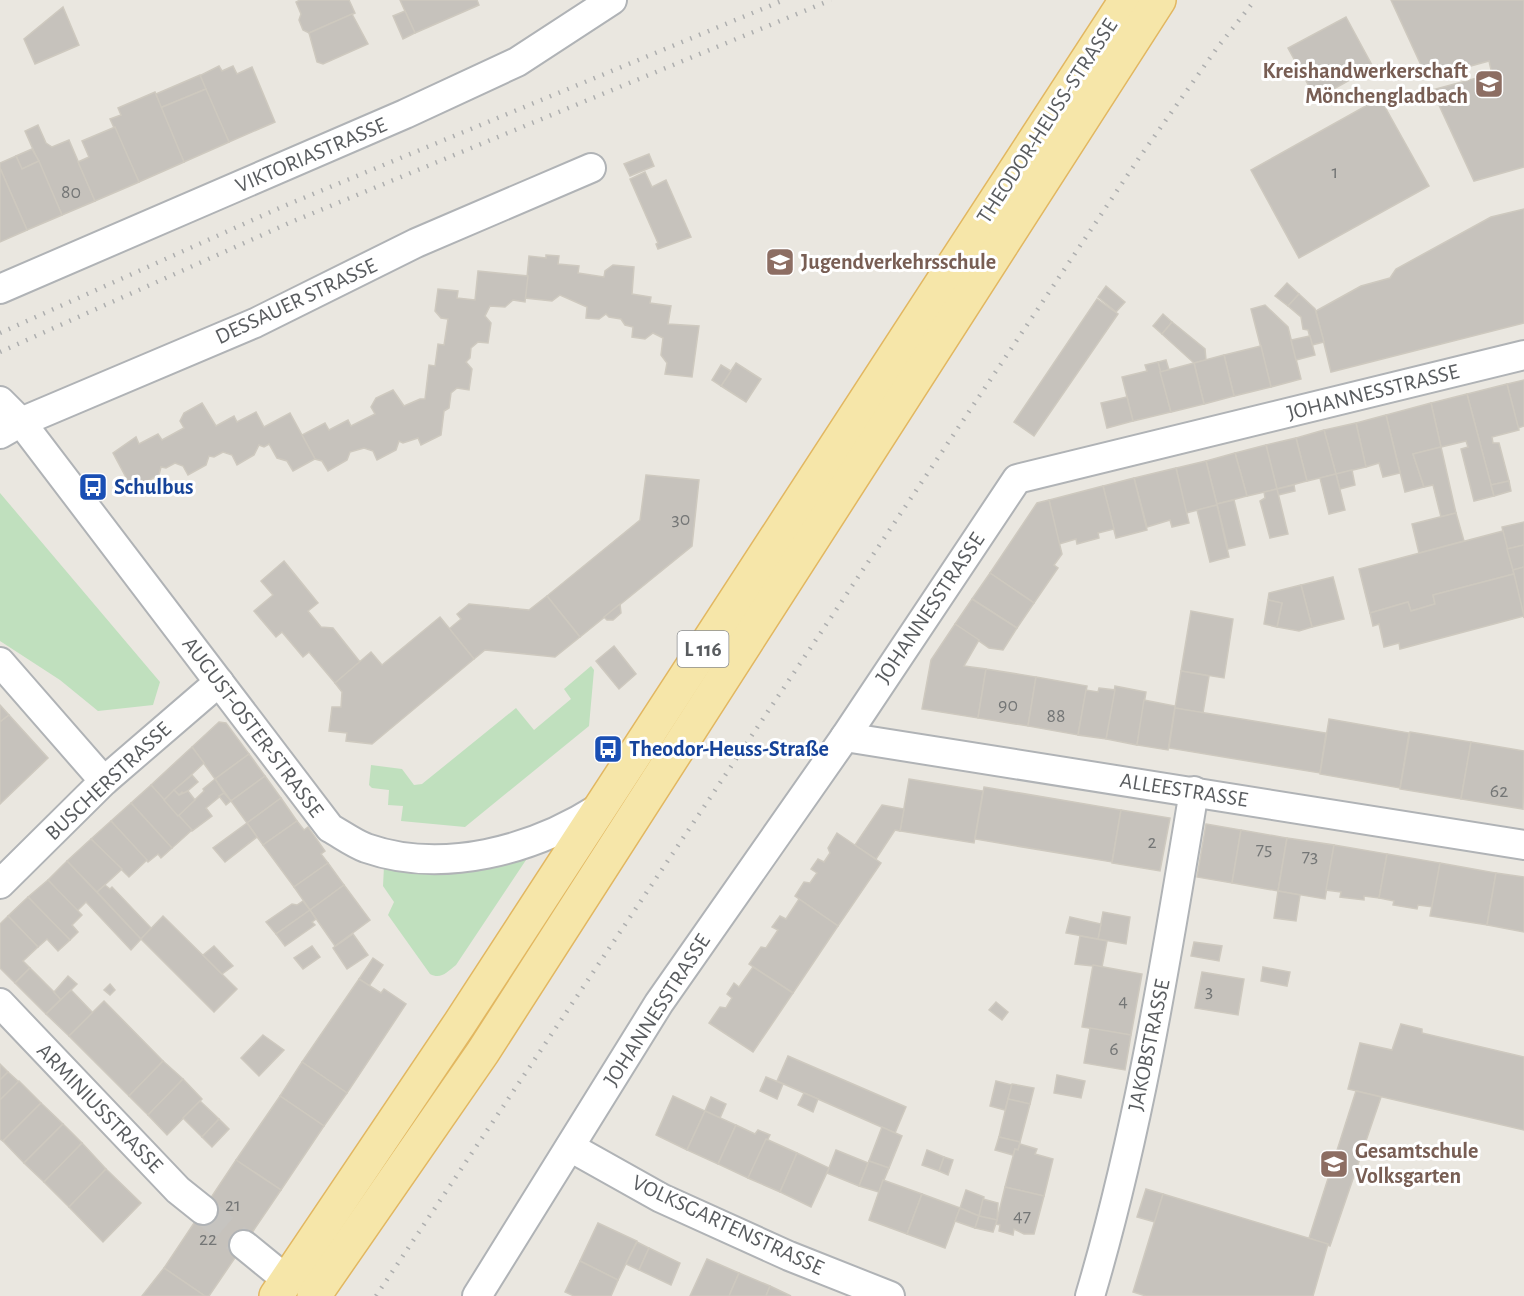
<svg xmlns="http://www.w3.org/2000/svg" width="1524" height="1296" font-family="'Alegreya Sans',sans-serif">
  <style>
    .green { fill: #c0e0be }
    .building { fill: #c6c2bc; stroke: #cec9bf; stroke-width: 1.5 }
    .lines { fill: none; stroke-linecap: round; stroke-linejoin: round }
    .minor-tunnel { stroke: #c6c4c0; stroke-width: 28; stroke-dasharray: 28 14; stroke-linecap: butt }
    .minor-casing { stroke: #b0b3b6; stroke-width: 32 }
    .major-casing { stroke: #e2b761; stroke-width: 36 }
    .minor { stroke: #fff; stroke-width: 28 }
    .major { stroke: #f6e6a9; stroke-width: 33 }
    .rail { stroke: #aeafaf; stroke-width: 4.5; stroke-dasharray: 1.5 8; stroke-linecap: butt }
    .labels { text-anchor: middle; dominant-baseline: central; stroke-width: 6; stroke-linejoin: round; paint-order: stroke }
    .number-label { font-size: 20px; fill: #747676 }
    .shield { fill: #fff; stroke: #8b8d8f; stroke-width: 1.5 }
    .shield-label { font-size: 21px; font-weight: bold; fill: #595c5f }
    .education-label { font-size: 22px; font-weight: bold; fill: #785e54; stroke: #fff; text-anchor: start }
    .street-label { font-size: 22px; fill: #595c5f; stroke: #fff }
    .transit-label { font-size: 22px; font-weight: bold; fill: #164399; stroke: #fff; text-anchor: start }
  </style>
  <rect width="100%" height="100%" fill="#eae7e0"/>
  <g class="green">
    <path d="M0,493L160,682L153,705L98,711L60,680L0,641Z"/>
    <path d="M591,666L594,670L589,726L465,827L401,821L403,806L388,805L389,790L372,788L369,785L371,765L402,769L414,785L422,784L516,708L534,730L571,699L564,689Z"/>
    <path d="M528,857L456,965C447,972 441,980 430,974L388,915L394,902L383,886L384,866Z"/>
  </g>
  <g class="building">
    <path d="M300,0H349L355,13L309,33L303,30L299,20L301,14L296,2Z"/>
    <path d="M400,0H477L479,5L415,33Z"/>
    <path d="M1391,0H1524V167L1474,181L1432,90L1492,74L1489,61L1427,78Z"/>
    <path d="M63,7L79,45L35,64L24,39Z"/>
    <path d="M405,11L415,33L403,39L393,16Z"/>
    <path d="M352,14L368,44L323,64L317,62L309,33Z"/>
    <path d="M1346,17L1373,67L1316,99L1288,48Z"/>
    <path d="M219,66L222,71L233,66L237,74L252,67L275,122L229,142L199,76Z"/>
    <path d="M200,75L206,89L160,108L156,94Z"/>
    <path d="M206,89L229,142L184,162L160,108Z"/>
    <path d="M155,92L184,162L139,182L110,119L121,115L118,108Z"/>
    <path d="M1380,98L1429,186L1299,258L1251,170Z"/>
    <path d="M38,125L46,143L52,147L69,140L95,201L62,215L25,131Z"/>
    <path d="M115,127L139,182L95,201L78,162L89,157L82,141Z"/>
    <path d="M32,149L39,161L22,169L16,156Z"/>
    <path d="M649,154L654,166L630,176L624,164Z"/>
    <path d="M16,156L22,169L39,161L62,215L27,230L0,168V163Z"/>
    <path d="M0,168L27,230L0,242Z"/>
    <path d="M645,172L652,187L666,180L691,237L658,249L656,244L658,243L630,179Z"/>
    <path d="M1524,209V323L1331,372L1316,311L1361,286L1390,278L1396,269L1491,217Z"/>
    <path d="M546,255L559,256L558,264L579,266L578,273L604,277L605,271L613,265L634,267L632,294L651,297L650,303L671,306L668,324L699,326L692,377L665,374L667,363L661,355L663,338L653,333L645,339L632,337L633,327L625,325L621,319L609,317L606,314L599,319L586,318L587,307L560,295L552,301L525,298L529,256L546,258Z"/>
    <path d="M478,271L528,276L525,302L513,300L505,307L490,306L485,316L491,323L488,343L478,342L471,348L470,358L466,362L472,369L469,390L457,388L451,393L449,408L444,411L441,435L421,445L418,438L403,443L399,441L396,450L377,460L373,451L364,448L350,452L347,460L328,471L322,461L315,459L302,435L325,423L329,430L348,420L351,426L375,414L371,407L376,398L393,390L404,406L420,399H425L429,365L435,366L438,344L444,345L448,319L441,318L435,311L438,289L458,291L457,298L475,300Z"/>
    <path d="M1287,283L1299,294L1288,306L1275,296Z"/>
    <path d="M1106,286L1125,302L1116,312L1098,297Z"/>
    <path d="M1299,294L1315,309L1324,342L1312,345L1308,330L1303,329L1301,317L1288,306Z"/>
    <path d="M1097,299L1118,314L1034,436L1014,422Z"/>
    <path d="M1265,305L1288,327L1301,379L1271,387L1251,309Z"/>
    <path d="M1163,314L1172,322L1162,334L1153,326Z"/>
    <path d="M1172,322L1205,349L1206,360L1194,363L1162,334Z"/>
    <path d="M1310,336L1315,355L1296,360L1291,340Z"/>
    <path d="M1261,346L1271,387L1234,396L1224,355Z"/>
    <path d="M1224,355L1234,396L1204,404L1194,363Z"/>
    <path d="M1166,360L1169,370L1160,372L1158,362Z"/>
    <path d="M1158,362L1171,412L1133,421L1122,377L1147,371L1145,365Z"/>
    <path d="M736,363L761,379L746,402L721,386Z"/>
    <path d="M1194,363L1204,404L1171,412L1160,372Z"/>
    <path d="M721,365L731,371L721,386L712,380Z"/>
    <path d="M1524,380V426L1518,428L1507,384Z"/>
    <path d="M1507,384L1519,430L1492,437L1493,443H1499L1509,481L1491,485L1467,394Z"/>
    <path d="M1467,394L1494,496L1474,501L1461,449L1468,447L1466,441L1441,447L1431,403Z"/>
    <path d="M1127,397L1133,421L1107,428L1101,403Z"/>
    <path d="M202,403L216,426L234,416L237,422L256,412L264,427L290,413L315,459L293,471L287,461L277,458L269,444L264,447L259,445L254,455L237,465L232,455L223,452L214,457L209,456L206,465L188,475L183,466L175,463L166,468L161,467L159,475L129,491V483L113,453L136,437L139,444L158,434L162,440L184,428L180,421L184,413Z"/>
    <path d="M1431,403L1441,447L1413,454L1424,487L1405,492L1386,415Z"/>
    <path d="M1386,415L1400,473L1383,477L1379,463L1366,467L1356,423Z"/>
    <path d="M1356,423L1366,467L1336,474L1324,430Z"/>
    <path d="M1324,430L1336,474L1307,481L1296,438Z"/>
    <path d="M1296,438L1307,481L1277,489L1266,445Z"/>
    <path d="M1266,445L1277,489L1247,496L1235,453Z"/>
    <path d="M1441,447L1456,513L1441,517L1433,485L1424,487L1413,454Z"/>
    <path d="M1235,453L1247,496L1217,504L1206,461Z"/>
    <path d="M1206,461L1217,505L1186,513L1176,468Z"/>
    <path d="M1176,468L1189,523L1172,527L1170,520L1147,527L1134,478Z"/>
    <path d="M1352,470L1355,485L1340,489L1336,474Z"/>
    <path d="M1336,474L1345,510L1329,514L1320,478Z"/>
    <path d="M646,475L699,480L692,546L580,637L547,596L640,520Z"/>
    <path d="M1134,478L1147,530L1116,538L1103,486Z"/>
    <path d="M1509,481L1511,491L1494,496L1491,485Z"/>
    <path d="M1294,485L1295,491L1278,495L1277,489Z"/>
    <path d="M1103,486L1114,529L1098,533L1099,538L1077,544L1076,539L1059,544L1049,500Z"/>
    <path d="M1277,489L1288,534L1270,538L1260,501L1265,498L1264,492Z"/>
    <path d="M1049,500L1062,554L1054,565L1058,568L1034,603L990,573L1037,503Z"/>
    <path d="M1234,500L1245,545L1228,549L1217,504Z"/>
    <path d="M1217,505L1229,557L1210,562L1197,510Z"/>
    <path d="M1456,513L1464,541L1419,553L1412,524Z"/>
    <path d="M1524,522V545L1507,549L1502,527Z"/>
    <path d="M1503,531L1514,574L1433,595L1435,604L1411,611L1408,602L1370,613L1359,569Z"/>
    <path d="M1524,545V567L1513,570L1507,549Z"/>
    <path d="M284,561L318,603L308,611L321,627L333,628L360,662L335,683L309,652L303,657L282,632L276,637L254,611L273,595L261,581Z"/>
    <path d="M1524,567V618L1513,570Z"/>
    <path d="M990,573L1034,603L1017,628L972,599Z"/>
    <path d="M1514,574L1524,616L1400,649L1399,643L1384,647L1379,624L1373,626L1370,613L1408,602L1411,611L1435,604L1433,595Z"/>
    <path d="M1333,577L1344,619L1312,627L1301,585Z"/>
    <path d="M1301,585L1312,627L1299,631L1277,627L1282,603L1268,600L1269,593Z"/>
    <path d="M547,596L580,637L555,657L485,650L474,659L449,629L461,619L457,614L469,604L529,610Z"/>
    <path d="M972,599L1017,628L1003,650L989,648L955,624Z"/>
    <path d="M1268,600L1282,603L1277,627L1264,624Z"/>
    <path d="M620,604L621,613L613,620H607L604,617Z"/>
    <path d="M1191,611L1233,619L1224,678L1181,671Z"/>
    <path d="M440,617L474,659L372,744L346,741L347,733L329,731L332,707H341L342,692L335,683L371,652L382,665Z"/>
    <path d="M955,624L979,640L964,666L986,669L978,718L922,709L931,660Z"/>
    <path d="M614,646L636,674L619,689L596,661Z"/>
    <path d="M986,669L1036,677L1028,726L978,718Z"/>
    <path d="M1181,671L1209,676L1203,713L1175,708Z"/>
    <path d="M1036,677L1087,686L1078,735L1028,726Z"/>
    <path d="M1115,686L1146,692L1137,745L1106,739Z"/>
    <path d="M1099,688L1115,690L1106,739L1078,735L1086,690L1098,692Z"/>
    <path d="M1144,700L1175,706L1168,750L1137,745Z"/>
    <path d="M0,705L9,715L0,722Z"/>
    <path d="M1175,708L1326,733L1320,773L1169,748Z"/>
    <path d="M9,715L48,758L0,804V722Z"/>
    <path d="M1329,719L1409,733L1400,788L1320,774Z"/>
    <path d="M219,722L226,723L249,754L215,779L192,747Z"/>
    <path d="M1410,732L1471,742L1461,799L1400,789Z"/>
    <path d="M1471,742L1524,751L1523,809L1461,799Z"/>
    <path d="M192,747L204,763L164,800L151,785Z"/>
    <path d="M249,754L265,776L231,801L215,779Z"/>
    <path d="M192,775L198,782L184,794L182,792L179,795L174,790Z"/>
    <path d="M265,776L281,798L247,823L231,801Z"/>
    <path d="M215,779L224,793L206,808L212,816L192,831L178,816L204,791L203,789Z"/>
    <path d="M909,779L983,791L974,843L900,831Z"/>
    <path d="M151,785L192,830L172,848L131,803Z"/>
    <path d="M984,787L1121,810L1112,862L975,839Z"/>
    <path d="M174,790L179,795L188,791L195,800L178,816L164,800Z"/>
    <path d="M224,793L231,801L226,805L219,796Z"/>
    <path d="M281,798L297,821L263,845L247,823Z"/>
    <path d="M131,803L172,848L161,858L158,854L148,862L111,821Z"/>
    <path d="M882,805L904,809L900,831L895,830L876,859L855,845Z"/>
    <path d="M1121,810L1170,818L1160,871L1112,863Z"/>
    <path d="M111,821L147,860L129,877L91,839Z"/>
    <path d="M297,821L304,830L308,827L325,851L321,854L328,863L294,887L263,845Z"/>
    <path d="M247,823L257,837L225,862L213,848Z"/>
    <path d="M1206,824L1241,830L1232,883L1197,877Z"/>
    <path d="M1241,830L1287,838L1278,891L1232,883Z"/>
    <path d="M837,833L881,863L838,926L795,896L804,882L810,883L817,873L811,869L818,859L824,862L830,853L828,848Z"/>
    <path d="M1287,838L1334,845L1325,899L1278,891Z"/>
    <path d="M91,839L122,869L97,892L67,861Z"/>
    <path d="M1334,845L1387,854L1379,898L1364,896V900L1340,897L1341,892L1326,890Z"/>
    <path d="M1387,854L1440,863L1433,907L1418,905L1417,909L1393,905L1394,901L1379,898Z"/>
    <path d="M67,861L141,939L131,950L86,902L77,911L48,880Z"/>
    <path d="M328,863L344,885L310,910L294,887Z"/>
    <path d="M1440,863L1496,873L1487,925L1430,916Z"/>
    <path d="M1496,873L1524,877V932L1487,925Z"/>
    <path d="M48,880L82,915L72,925L78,932L70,940L28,897Z"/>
    <path d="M105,885L110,889L112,887L151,928L141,939L97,892Z"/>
    <path d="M344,885L370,920L335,946L310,910Z"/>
    <path d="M1278,891L1300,895L1296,921L1274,918Z"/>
    <path d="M28,897L70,940L58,951L47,939L38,947L8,916Z"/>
    <path d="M799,899L838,926L793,993L749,964L761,947L766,948L778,930L772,927L780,916L786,919Z"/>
    <path d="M303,901L310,910L276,934L266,922L292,904L297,905Z"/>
    <path d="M310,910L316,919L312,922L315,925L285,946L276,934Z"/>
    <path d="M1103,912L1130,917L1126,944L1098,939Z"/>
    <path d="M8,916L38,947L23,961L30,968L15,983L0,968V924Z"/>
    <path d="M163,916L237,989L214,1012L141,939Z"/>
    <path d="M1070,917L1101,924L1098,939L1066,933Z"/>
    <path d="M353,934L368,955L347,969L333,948Z"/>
    <path d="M1080,936L1107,941L1102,967L1075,964Z"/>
    <path d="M1194,942L1222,946L1219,961L1191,956Z"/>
    <path d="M214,946L233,966L222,974L203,955Z"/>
    <path d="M312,946L320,957L303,969L294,958Z"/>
    <path d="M373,958L383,965L369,986L359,979Z"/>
    <path d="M1093,965L1142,974L1131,1035L1082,1027Z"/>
    <path d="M753,967L793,993L753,1052L709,1023L720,1007L726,1008L732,998L727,994L734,983L739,987Z"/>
    <path d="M1263,967L1290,972L1287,986L1261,981Z"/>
    <path d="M30,968L61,999L46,1014L15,983Z"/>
    <path d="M1202,972L1244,979L1238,1015L1195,1008Z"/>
    <path d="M68,976L77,984L61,1000L54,992Z"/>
    <path d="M359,979L381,993L384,989L406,1004L347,1093L302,1062Z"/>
    <path d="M110,984L115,990L110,995L104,990Z"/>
    <path d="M71,990L93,1013L69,1036L46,1014Z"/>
    <path d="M104,1001L163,1061L129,1096L69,1036Z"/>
    <path d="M996,1002L1008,1012L1002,1020L989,1010Z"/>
    <path d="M1401,1024L1422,1029V1033L1524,1057V1130L1348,1089L1360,1043L1392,1050Z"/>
    <path d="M1090,1028L1131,1035L1125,1070L1084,1063Z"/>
    <path d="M263,1035L284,1050L259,1076L241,1058Z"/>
    <path d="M788,1056L906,1107L895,1133L777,1081Z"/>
    <path d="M163,1061L183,1079L148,1115L129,1096Z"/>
    <path d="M302,1062L347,1093L324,1126L280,1096Z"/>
    <path d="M0,1064L8,1072L0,1080Z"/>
    <path d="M8,1072L19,1082L0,1100V1080Z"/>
    <path d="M1057,1075L1085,1081L1081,1098L1054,1093Z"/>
    <path d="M766,1077L783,1084L777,1099L760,1091Z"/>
    <path d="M183,1079L202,1099L167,1135L148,1115Z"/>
    <path d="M19,1081L41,1103L3,1141L0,1139V1100Z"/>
    <path d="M996,1081L1012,1085L1005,1110L990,1106Z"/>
    <path d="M1012,1084L1034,1088L1030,1104L1008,1099Z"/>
    <path d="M1356,1091L1381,1097L1330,1246L1309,1238Z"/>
    <path d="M804,1093L818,1099L813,1112L798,1105Z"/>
    <path d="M280,1096L324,1126L281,1190L236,1160Z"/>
    <path d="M673,1096L705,1111L687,1150L656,1135Z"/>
    <path d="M711,1097L726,1104L720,1118L705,1111Z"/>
    <path d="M1008,1099L1030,1104L1020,1142L999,1137Z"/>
    <path d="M200,1101L219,1119L202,1137L183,1118Z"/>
    <path d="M41,1103L63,1124L24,1163L3,1141Z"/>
    <path d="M705,1111L736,1125L718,1164L687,1150Z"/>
    <path d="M219,1119L229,1129L212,1147L202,1137Z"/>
    <path d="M63,1124L82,1143L44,1182L24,1163Z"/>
    <path d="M736,1125L755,1134L758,1130L770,1135L748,1178L718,1164Z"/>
    <path d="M882,1127L902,1136L889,1168L869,1161Z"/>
    <path d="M999,1137L1020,1142L1018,1150L1015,1149L1013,1155L995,1150Z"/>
    <path d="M766,1139L797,1153L780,1192L748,1178Z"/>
    <path d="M82,1143L106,1169L69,1207L44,1182Z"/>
    <path d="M1020,1144L1037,1149L1035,1154L1053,1159L1044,1196L1005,1187L1015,1149L1018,1150Z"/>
    <path d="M836,1150L868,1163L859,1186L827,1173Z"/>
    <path d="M927,1150L944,1157L939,1171L922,1165Z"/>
    <path d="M797,1153L829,1168L811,1207L780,1192Z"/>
    <path d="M944,1157L953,1160L948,1175L939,1171Z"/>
    <path d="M236,1160L281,1190L209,1296H205L164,1268Z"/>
    <path d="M869,1161L889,1168L879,1192L859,1186Z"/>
    <path d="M106,1169L141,1203L103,1242L69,1207Z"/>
    <path d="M883,1180L922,1194L907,1234L869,1220Z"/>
    <path d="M1005,1187L1044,1196L1034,1234H1024L1014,1229L1013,1235L999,1231L1000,1225L996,1224Z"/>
    <path d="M1146,1189L1163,1194L1155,1222L1137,1217Z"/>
    <path d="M966,1190L984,1197L979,1216L960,1208Z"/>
    <path d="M922,1194L960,1208L945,1248L907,1234Z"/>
    <path d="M1163,1194L1328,1244L1313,1296H1146L1133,1292Z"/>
    <path d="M983,1199L998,1203L997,1220L979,1216Z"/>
    <path d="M960,1208L979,1216L975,1228L955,1221Z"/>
    <path d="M979,1216L997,1220L993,1232L975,1228Z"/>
    <path d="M598,1223L637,1241L618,1280L580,1261Z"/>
    <path d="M637,1242L649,1248L639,1270L626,1264Z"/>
    <path d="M649,1248L680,1263L671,1285L639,1270Z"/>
    <path d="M707,1259L739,1273L729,1296H690Z"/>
    <path d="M580,1261L618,1280L611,1296H574L565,1292Z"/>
    <path d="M164,1268L205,1296H142Z"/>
    <path d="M739,1273L770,1286L766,1296H729Z"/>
    <path d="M770,1286L791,1296H766Z"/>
  </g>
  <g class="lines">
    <path class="minor-tunnel" d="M203,1210L244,1245"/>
    <g class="minor-casing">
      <g id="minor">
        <path d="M0,289L405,114L517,62L612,0"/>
        <path d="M0,401L21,422L330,828C341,834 353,843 366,848C443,875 533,850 599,808"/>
        <path d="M0,434L21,422L255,323L416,243L591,168"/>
        <path d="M0,662L104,781"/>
        <path d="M845,737L1524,845"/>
        <path d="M0,884L104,781L219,682"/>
        <path d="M0,1003L178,1190L203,1210"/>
        <path d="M570,1147L661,1198L789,1256L890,1296"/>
        <path d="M244,1245L287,1280"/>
        <path d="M477,1296L659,1003L845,737L1017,479L1524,355"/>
        <path d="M1090,1296C1139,1131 1166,960 1194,791"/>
      </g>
    </g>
    <g class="major-casing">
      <g id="major">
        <path d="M276,1296L460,1023L1126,0"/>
        <path d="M314,1296L483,1052L1159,0"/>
      </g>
    </g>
    <use href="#minor" class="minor"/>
    <use href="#major" class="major"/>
    <g class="rail">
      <path d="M0,333L284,206L784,0"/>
      <path d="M0,352L289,223L831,0"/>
      <path d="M376,1296L1139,158L1217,48L1255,0"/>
    </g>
  </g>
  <defs>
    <g id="school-square" transform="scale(1.5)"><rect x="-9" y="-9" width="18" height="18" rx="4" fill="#8d6e63" stroke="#fff"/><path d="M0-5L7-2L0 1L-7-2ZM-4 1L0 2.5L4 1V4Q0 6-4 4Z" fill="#fff"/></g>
    <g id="bus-square" transform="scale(1.5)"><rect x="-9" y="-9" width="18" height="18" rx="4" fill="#1a4fb4" stroke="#fff"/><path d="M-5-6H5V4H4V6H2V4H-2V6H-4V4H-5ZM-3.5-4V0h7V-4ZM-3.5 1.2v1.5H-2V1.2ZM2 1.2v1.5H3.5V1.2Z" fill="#fff"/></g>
  </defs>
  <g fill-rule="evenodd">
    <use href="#school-square" x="1489" y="84"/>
    <use href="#school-square" x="780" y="262"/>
    <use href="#bus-square" x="93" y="487"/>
    <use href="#bus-square" x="608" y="749"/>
    <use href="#school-square" x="1334" y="1164"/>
  </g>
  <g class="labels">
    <g class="number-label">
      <text x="1335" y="172">1</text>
      <text x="71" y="192">80</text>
      <text x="681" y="519">30</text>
      <text x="1008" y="705">90</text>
      <text x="1056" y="716">88</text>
      <text x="1499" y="791">62</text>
      <text x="1152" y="842">2</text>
      <text x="1264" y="849">75</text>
      <text x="1310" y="856">73</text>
      <text x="1209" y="991">3</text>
      <text x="1123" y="1001">4</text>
      <text x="1114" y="1049">6</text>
      <text x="233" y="1205">21</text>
      <text x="1022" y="1216">47</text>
      <text x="208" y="1239">22</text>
    </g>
    <rect class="shield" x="677.5" y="631" width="51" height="36" rx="4.5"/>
    <g class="shield-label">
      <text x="703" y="649">L 116</text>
    </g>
    <g class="education-label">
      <text x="1468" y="71" text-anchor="end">Kreishandwerkerschaft<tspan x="1468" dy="25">Mönchengladbach</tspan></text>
      <text x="801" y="262">Jugendverkehrsschule</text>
      <text x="1355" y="1151">Gesamtschule<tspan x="1355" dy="25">Volksgarten</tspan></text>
    </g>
    <g class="street-label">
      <text transform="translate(1047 121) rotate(-57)">THEODOR-HEUSS-STRASSE</text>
      <text transform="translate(311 155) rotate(-23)">VIKTORIASTRASSE</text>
      <text transform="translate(296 301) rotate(-25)">DESSAUER STRASSE</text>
      <text transform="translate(1373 392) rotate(-14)">JOHANNESSTRASSE</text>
      <text transform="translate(930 608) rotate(-56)">JOHANNESSTRASSE</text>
      <text transform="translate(253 727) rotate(53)">AUGUST-OSTER-STRASSE</text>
      <text transform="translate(108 781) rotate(-43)">BUSCHERSTRASSE</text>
      <text transform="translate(1184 790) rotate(9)">ALLEESTRASSE</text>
      <text transform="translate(657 1010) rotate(-57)">JOHANNESSTRASSE</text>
      <text transform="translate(1149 1045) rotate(-78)">JAKOBSTRASSE</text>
      <text transform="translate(100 1108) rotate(46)">ARMINIUSSTRASSE</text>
      <text transform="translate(728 1225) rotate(25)">VOLKSGARTENSTRASSE</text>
    </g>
    <g class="transit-label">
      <text x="114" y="487">Schulbus</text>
      <text x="629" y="749">Theodor-Heuss-Straße</text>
    </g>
  </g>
</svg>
